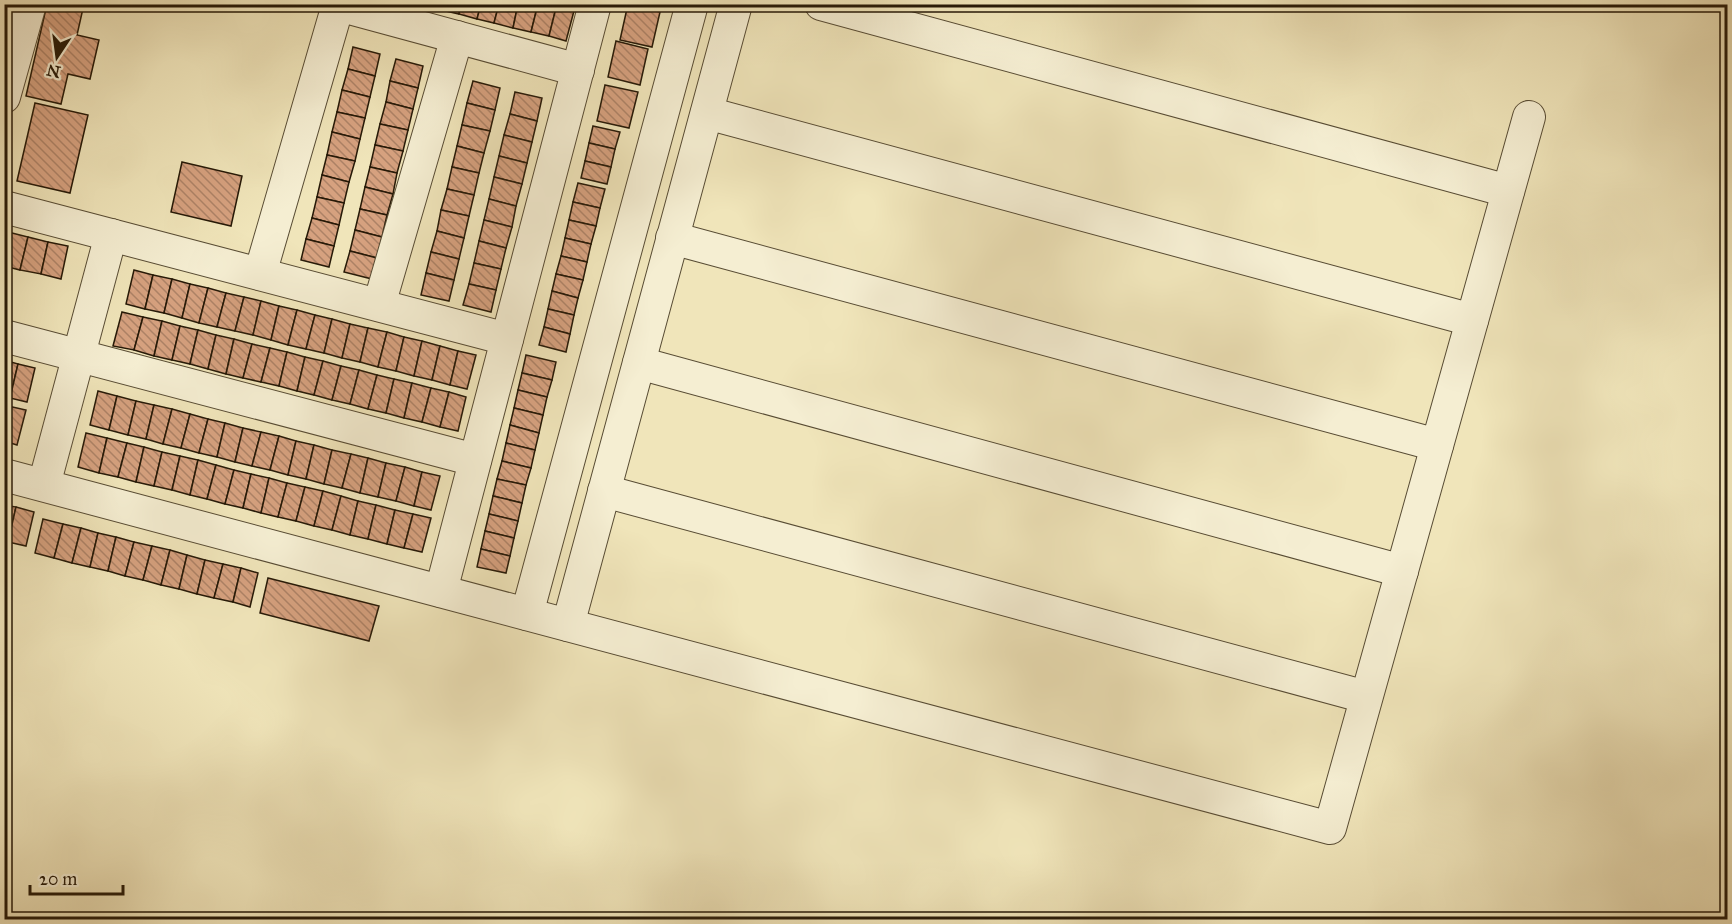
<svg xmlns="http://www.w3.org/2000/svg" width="1732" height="924" font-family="'IM FELL Great Primer',serif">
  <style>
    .building { fill: url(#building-back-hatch); stroke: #261907; stroke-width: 1.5 }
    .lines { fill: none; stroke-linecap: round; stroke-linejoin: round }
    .street-casing { stroke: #584c34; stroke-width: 34 }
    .street { stroke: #f5eed2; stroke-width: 32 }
  </style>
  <defs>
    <pattern id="building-back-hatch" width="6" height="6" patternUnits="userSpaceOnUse" patternTransform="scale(1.5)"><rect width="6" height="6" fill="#d6a17f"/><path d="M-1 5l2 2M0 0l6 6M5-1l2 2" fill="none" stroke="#ad8266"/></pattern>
  </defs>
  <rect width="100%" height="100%" fill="#f0e5ba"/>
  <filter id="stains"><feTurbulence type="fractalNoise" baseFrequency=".00333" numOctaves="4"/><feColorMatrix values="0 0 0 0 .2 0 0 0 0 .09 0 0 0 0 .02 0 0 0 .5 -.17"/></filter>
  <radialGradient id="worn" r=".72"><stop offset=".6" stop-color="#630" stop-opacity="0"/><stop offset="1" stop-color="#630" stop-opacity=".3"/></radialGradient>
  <g class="building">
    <path d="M47,4H84L77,35L99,40L90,79L68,74L61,104L26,96Z"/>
    <path d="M442,4H461L459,14L441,10Z"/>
    <path d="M461,4H481L477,19L459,14Z"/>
    <path d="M481,4H499L494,23L477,19Z"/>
    <path d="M499,4H518L513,28L494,23Z"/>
    <path d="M518,4H538L531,32L513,28Z"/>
    <path d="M538,4H557L549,36L531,32Z"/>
    <path d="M557,4L575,7L566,41L549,36Z"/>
    <path d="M628,4L660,12L652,47L620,40Z"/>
    <path d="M616,41L648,49L640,85L608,77Z"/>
    <path d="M353,47L380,54L375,76L348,69Z"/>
    <path d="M396,59L423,66L418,88L390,81Z"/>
    <path d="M348,69L375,76L370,97L342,90Z"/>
    <path d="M390,81L418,88L413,109L386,102Z"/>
    <path d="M473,81L500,88L495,110L467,103Z"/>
    <path d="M605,85L638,92L629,128L597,121Z"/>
    <path d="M342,90L370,97L365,118L337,112Z"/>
    <path d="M515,92L542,98L537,121L510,114Z"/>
    <path d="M386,102L413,109L408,130L380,124Z"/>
    <path d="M35,103L88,115L70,193L17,181Z"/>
    <path d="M467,103L495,110L490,131L462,125Z"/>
    <path d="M337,112L365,118L360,139L332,132Z"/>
    <path d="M510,114L537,121L532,142L504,135Z"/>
    <path d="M380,124L408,130L403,151L375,145Z"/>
    <path d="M462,125L490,131L484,153L457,146Z"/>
    <path d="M593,126L620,132L615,149L589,143Z"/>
    <path d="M332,132L360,139L355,161L327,155Z"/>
    <path d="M504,135L532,142L527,163L499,156Z"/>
    <path d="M589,143L615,149L611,167L585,161Z"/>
    <path d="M375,145L403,151L397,173L370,167Z"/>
    <path d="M457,146L484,153L479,173L452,167Z"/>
    <path d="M327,155L355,161L349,182L322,175Z"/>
    <path d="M499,156L527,163L522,184L494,177Z"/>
    <path d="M585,161L611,167L607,184L581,178Z"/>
    <path d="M182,162L242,176L231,226L171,212Z"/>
    <path d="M370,167L397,173L393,194L365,187Z"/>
    <path d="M452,167L479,173L474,195L447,189Z"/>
    <path d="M322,175L349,182L344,203L317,197Z"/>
    <path d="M494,177L522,184L516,206L489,199Z"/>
    <path d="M578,183L605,189L600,208L573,202Z"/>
    <path d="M365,187L393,194L387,215L360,209Z"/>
    <path d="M447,189L474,195L469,216L441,210Z"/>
    <path d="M317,197L344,203L339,225L312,218Z"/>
    <path d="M489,199L516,206L512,227L484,220Z"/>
    <path d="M573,202L600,208L596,226L569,220Z"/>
    <path d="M360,209L387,215L382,237L355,230Z"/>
    <path d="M441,210L469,216L464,238L437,231Z"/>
    <path d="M312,218L339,225L334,246L306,239Z"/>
    <path d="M484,220L512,227L506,248L479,241Z"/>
    <path d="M569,220L596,226L591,244L565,238Z"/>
    <path d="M355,230L382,237L377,258L350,251Z"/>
    <path d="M437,231L464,238L459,259L431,252Z"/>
    <path d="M8,232L28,237L20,270L4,266V245Z"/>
    <path d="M28,237L48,242L41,274L20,270Z"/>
    <path d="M565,238L591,244L587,262L561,256Z"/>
    <path d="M306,239L334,246L329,267L301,260Z"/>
    <path d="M479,241L506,248L501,269L474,263Z"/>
    <path d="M48,242L68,246L61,279L41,274Z"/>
    <path d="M350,251L377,258L372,279L344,272Z"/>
    <path d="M431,252L459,259L454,280L426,273Z"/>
    <path d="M561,256L587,262L583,280L556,274Z"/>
    <path d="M474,263L501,269L496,290L469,284Z"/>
    <path d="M134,270L153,275L145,309L126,304Z"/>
    <path d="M426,273L454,280L449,301L421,295Z"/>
    <path d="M556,274L583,280L578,298L552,291Z"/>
    <path d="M153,275L172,279L164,313L145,309Z"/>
    <path d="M172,279L190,284L182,318L164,313Z"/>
    <path d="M190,284L208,288L199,323L182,318Z"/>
    <path d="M469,284L496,290L491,312L463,305Z"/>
    <path d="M208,288L226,293L217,327L199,323Z"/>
    <path d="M552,291L578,298L574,315L548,309Z"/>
    <path d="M226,293L244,297L235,331L217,327Z"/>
    <path d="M244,297L261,301L253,335L235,331Z"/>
    <path d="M261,301L279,306L271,340L253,335Z"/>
    <path d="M279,306L297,310L288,345L271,340Z"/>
    <path d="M548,309L574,315L570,334L544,327Z"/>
    <path d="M297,310L315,315L306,349L288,345Z"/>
    <path d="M122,312L143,317L134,350L113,346Z"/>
    <path d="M315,315L332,319L324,353L306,349Z"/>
    <path d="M143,317L162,321L154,356L134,350Z"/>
    <path d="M332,319L350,324L342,358L324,353Z"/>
    <path d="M162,321L180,326L172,360L154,356Z"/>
    <path d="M350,324L368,328L360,362L342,358Z"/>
    <path d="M180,326L198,330L190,364L172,360Z"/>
    <path d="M544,327L570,334L566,352L539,345Z"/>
    <path d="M368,328L387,332L378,367L360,362Z"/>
    <path d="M198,330L216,335L208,369L190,364Z"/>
    <path d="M387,332L404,337L396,371L378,367Z"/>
    <path d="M216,335L234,339L226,374L208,369Z"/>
    <path d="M404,337L422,341L414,376L396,371Z"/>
    <path d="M234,339L252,344L243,378L226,374Z"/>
    <path d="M422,341L440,346L432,380L414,376Z"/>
    <path d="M252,344L270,348L261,382L243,378Z"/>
    <path d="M440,346L458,351L450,385L432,380Z"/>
    <path d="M270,348L287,352L279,386L261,382Z"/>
    <path d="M458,351L476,355L467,389L450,385Z"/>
    <path d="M287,352L305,357L297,391L279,386Z"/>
    <path d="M526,355L556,362L552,380L522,373Z"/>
    <path d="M305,357L323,361L314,395L297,391Z"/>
    <path d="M4,360L18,364L10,398L4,397Z"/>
    <path d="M323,361L341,366L332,400L314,395Z"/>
    <path d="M18,364L35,368L27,402L10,398Z"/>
    <path d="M341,366L359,370L350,404L332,400Z"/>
    <path d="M359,370L377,375L368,409L350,404Z"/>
    <path d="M522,373L552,380L547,397L518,390Z"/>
    <path d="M377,375L394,379L386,413L368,409Z"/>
    <path d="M394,379L412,383L404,418L386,413Z"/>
    <path d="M412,383L431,388L422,422L404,418Z"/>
    <path d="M431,388L449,392L440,427L422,422Z"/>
    <path d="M518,390L547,397L543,415L514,408Z"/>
    <path d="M98,391L117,396L109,430L90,425Z"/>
    <path d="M449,392L466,397L458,431L440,427Z"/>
    <path d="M117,396L136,401L128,435L109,430Z"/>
    <path d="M136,401L154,405L146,439L128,435Z"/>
    <path d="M154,405L172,409L163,444L146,439Z"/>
    <path d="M8,406L26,410L17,445L4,441V421Z"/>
    <path d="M514,408L543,415L539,433L510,425Z"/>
    <path d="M172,409L190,414L181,448L163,444Z"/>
    <path d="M190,414L208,419L199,453L181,448Z"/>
    <path d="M208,419L225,423L217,457L199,453Z"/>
    <path d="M225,423L243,428L235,462L217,457Z"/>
    <path d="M510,425L539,433L535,450L506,443Z"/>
    <path d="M243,428L261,432L252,466L235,462Z"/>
    <path d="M261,432L279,436L270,470L252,466Z"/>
    <path d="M86,433L107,438L99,473L78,467Z"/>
    <path d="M279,436L296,441L288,475L270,470Z"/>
    <path d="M107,438L127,443L118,477L99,473Z"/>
    <path d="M296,441L314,445L306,479L288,475Z"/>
    <path d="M127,443L144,447L136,482L118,477Z"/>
    <path d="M506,443L535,450L531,468L502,461Z"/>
    <path d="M314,445L332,450L324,484L306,479Z"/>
    <path d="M144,447L162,452L154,486L136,482Z"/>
    <path d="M332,450L351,454L342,488L324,484Z"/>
    <path d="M162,452L180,456L172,490L154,486Z"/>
    <path d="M351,454L368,458L360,493L342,488Z"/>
    <path d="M180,456L198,460L190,495L172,490Z"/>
    <path d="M368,458L386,463L378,497L360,493Z"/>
    <path d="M198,460L216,465L207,499L190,495Z"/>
    <path d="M502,461L531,468L526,485L497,479Z"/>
    <path d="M386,463L405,467L396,501L378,497Z"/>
    <path d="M216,465L234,470L225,504L207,499Z"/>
    <path d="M405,467L422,472L414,506L396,501Z"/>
    <path d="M234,470L251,474L243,508L225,504Z"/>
    <path d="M422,472L440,476L431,510L414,506Z"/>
    <path d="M251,474L269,478L261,513L243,508Z"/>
    <path d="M269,478L287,483L278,517L261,513Z"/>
    <path d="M497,479L526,485L522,503L493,496Z"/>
    <path d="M287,483L305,487L296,521L278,517Z"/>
    <path d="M305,487L323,491L314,526L296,521Z"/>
    <path d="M323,491L341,496L332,530L314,526Z"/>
    <path d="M341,496L358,501L350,535L332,530Z"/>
    <path d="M493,496L522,503L518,521L489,514Z"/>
    <path d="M358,501L376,505L368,539L350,535Z"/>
    <path d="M4,505L16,507L8,542L4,541Z"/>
    <path d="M376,505L395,510L387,544L368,539Z"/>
    <path d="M16,507L34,512L26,546L8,542Z"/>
    <path d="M395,510L413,514L404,548L387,544Z"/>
    <path d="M413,514L431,518L422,552L404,548Z"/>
    <path d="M489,514L518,521L514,538L485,531Z"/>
    <path d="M43,519L63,524L54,558L35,553Z"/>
    <path d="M63,524L81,528L72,563L54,558Z"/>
    <path d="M81,528L98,533L90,567L72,563Z"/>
    <path d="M485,531L514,538L510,556L481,549Z"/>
    <path d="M98,533L116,537L108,571L90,567Z"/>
    <path d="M116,537L134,542L125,576L108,571Z"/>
    <path d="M134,542L152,546L143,580L125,576Z"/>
    <path d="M152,546L170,550L161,585L143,580Z"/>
    <path d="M481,549L510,556L506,573L477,567Z"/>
    <path d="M170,550L187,555L179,589L161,585Z"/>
    <path d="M187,555L205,560L197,594L179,589Z"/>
    <path d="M205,560L223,564L214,598L197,594Z"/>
    <path d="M223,564L241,568L233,602L214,598Z"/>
    <path d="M241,568L258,573L250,607L233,602Z"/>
    <path d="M268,578L379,606L369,641L260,613Z"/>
  </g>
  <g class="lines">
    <g class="street-casing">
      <g id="street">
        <path d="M335,4L578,70"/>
        <path d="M821,4L1508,191"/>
        <path d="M4,97L30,4"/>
        <path d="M707,113L1472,320"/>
        <path d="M4,207L507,339"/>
        <path d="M672,238L1437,445"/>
        <path d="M260,274L338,5"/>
        <path d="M379,305L457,37"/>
        <path d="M4,336L475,460"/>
        <path d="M639,363L1402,571"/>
        <path d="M4,475L1330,828L1529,117"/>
        <path d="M44,485L111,235"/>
        <path d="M604,491L1366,697"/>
        <path d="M441,591L595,4"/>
        <path d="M527,614L692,4"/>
        <path d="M568,625L736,4"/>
      </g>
    </g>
    <use href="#street" class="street"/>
  </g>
  <rect width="1732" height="924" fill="none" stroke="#f0e5ba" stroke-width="24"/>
  <rect x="6" y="6" width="1720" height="912" fill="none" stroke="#261907" stroke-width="3"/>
  <rect x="12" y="12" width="1708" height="900" fill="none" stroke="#261907" stroke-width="1.5"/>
  <g transform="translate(57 57) rotate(193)" stroke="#f5eed2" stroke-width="4.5" paint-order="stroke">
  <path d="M0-4.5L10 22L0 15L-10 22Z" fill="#261907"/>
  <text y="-9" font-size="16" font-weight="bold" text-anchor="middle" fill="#261907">N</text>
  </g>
  <path d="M30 885v9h93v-9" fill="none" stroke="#261907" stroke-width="3"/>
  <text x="39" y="885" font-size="18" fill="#261907" stroke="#f5eed2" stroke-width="4.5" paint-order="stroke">20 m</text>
  <rect width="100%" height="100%" filter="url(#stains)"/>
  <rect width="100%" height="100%" fill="url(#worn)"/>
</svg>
